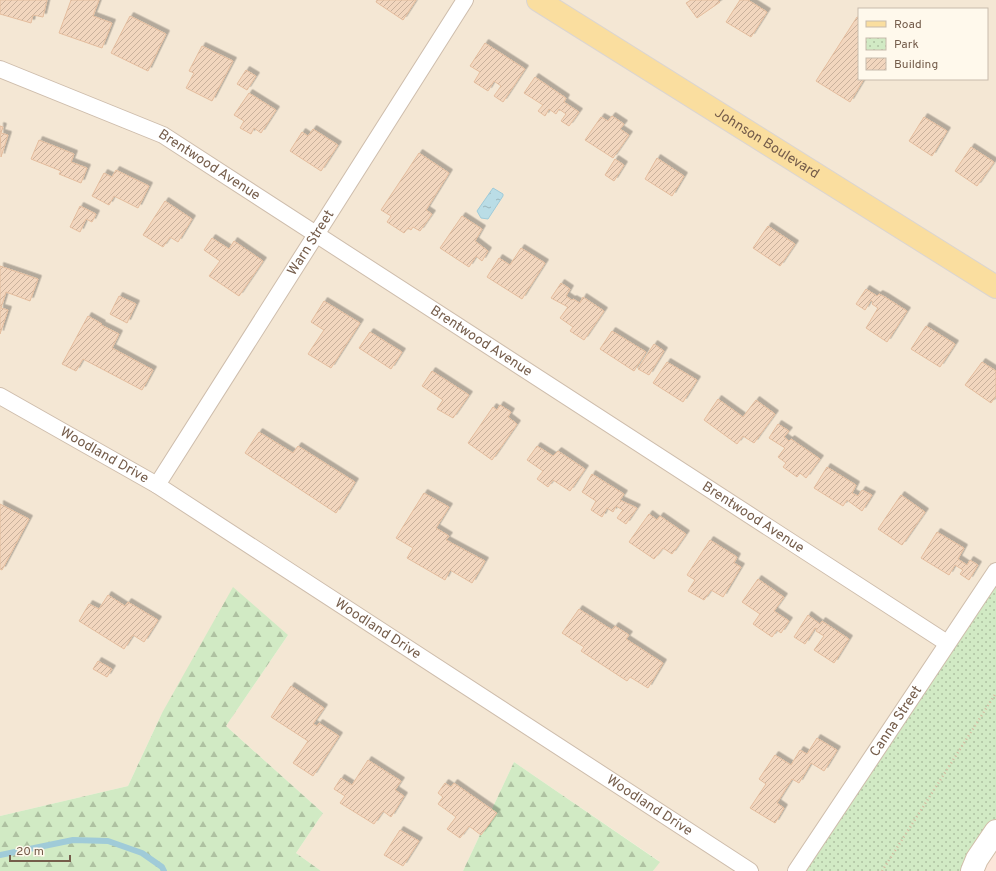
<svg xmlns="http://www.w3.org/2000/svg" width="996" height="871" font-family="Overpass,sans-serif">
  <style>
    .residential { fill: #f4e7d4; fill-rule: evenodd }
    .commercial { fill: #fce6da }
    .forest { fill: url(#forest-firs) }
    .park { fill: url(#park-dots) }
    .water { fill: url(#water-ripples); stroke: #a0cbd8 }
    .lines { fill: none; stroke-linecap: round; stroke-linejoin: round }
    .stream { stroke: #a0cbd8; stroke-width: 6 }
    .building { fill: url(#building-hatch); stroke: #e4bd9e; filter: url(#shadow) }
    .street-casing { stroke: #cebdac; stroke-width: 18 }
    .secondary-casing { stroke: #d1bea9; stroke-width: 24 }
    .primary-casing { stroke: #dbd5d0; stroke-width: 24 }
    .path { stroke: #d7b9a0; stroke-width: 2.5; stroke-dasharray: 1 3; stroke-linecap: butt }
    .street { stroke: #fff; stroke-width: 16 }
    .secondary { stroke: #fff; stroke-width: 22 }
    .primary { stroke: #fade9f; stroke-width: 22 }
    .labels { text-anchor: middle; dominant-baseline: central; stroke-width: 3; stroke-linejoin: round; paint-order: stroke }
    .street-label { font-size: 14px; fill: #755d4b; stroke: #fff9ec }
  </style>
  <defs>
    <pattern id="forest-firs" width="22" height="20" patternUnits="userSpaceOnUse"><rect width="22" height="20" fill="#d1eac4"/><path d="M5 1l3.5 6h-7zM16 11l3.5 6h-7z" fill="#aec1a1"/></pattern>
    <pattern id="park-dots" width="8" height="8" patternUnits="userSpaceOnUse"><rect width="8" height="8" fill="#d1eac4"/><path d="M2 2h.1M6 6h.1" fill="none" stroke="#aec1a1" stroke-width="1.8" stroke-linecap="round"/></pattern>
    <pattern id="water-ripples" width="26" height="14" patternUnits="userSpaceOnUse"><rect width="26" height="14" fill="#badde6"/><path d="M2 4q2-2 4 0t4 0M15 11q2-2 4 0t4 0" fill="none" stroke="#9cb6bc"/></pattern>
    <pattern id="building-hatch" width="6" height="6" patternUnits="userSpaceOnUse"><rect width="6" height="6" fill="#f2d6be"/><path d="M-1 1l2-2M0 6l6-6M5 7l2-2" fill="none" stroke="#c9b19c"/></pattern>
    <filter id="shadow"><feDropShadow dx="3.5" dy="-3.5" stdDeviation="0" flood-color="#0004"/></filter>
  </defs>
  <rect width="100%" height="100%" fill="#fcf5e6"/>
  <path class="residential" d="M0,0H996V571L796,871H653L659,861L514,762L463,871H321L296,853L323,813L226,726L288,635L162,713L128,786L0,816ZM859,9H987V79H859Z"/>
  <path class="commercial" d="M996,831V871H972Z"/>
  <g class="forest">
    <path d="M233,587L288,635L226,726L323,813L296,853L321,871H0V816L128,786L162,713Z"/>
    <path d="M514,762L660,862L653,871H463Z"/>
  </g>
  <path class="park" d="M996,571V831L972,871H796Z"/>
  <path class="water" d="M493,188L503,194V196L488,219L481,218L477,211Z"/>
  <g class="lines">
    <path class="stream" d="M0,855L73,840L108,841L142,853L162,867L164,871"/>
  </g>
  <g class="building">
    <path d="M0,0H47L43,17L33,15L31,23L0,14Z"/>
    <path d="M71,0H99L93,16L112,23L102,48L59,33Z"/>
    <path d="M377,0H416L403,20L376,2Z"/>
    <path d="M691,0H718L720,2L697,18L686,3Z"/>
    <path d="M740,0H748L767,12L751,37L726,22Z"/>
    <path d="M130,16L166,34L148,71L111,53Z"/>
    <path d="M857,17L859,18V79H864L850,102L816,81Z"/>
    <path d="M485,43L525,69L503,102L494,96L501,86L494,81L488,91L474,82L480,72L470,66Z"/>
    <path d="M202,46L233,61L212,101L186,88L194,73L189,71Z"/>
    <path d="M246,70L256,76L247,90L237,84Z"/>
    <path d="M535,77L566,98L564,102L579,112L569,126L561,121L566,114L559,109L556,114L549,109L545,116L538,111L543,105L524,93Z"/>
    <path d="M249,93L276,110L261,133L254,128L251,134L240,128L244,121L234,115Z"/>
    <path d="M612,116L624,124L620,129L629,135L613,158L585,140L601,117L608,121Z"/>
    <path d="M924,117L947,131L932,156L909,141Z"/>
    <path d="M0,126L3,127L1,133L8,135L1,157Z"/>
    <path d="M313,129L338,145L321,171L290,151L302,132L308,136Z"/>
    <path d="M39,140L74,154L71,162L87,168L81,183L59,174L61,171L31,159Z"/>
    <path d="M971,147L994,162L977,186L955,171Z"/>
    <path d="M419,153L449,173L426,210L432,214L420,231L413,227L411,230L408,228L404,233L387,222L391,216L381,210Z"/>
    <path d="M657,158L684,176L672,196L645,179Z"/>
    <path d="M615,159L624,165L614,181L605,175Z"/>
    <path d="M116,170L149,186L138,208L114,196L109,205L92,196L104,173L112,177Z"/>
    <path d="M165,201L192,219L178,242L170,237L163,247L143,235Z"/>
    <path d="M80,206L96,214L92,222L86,219L80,232L70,227Z"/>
    <path d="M462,216L482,229L475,241L488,251L482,261L476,256L469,267L440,248Z"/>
    <path d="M768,226L795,244L780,266L753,248Z"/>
    <path d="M212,238L229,249L234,241L263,261L239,296L209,276L220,261L204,250Z"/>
    <path d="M521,248L545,263L522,299L487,277L499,258L510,265Z"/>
    <path d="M0,266L38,279L30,301L6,292L1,308L8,310L0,334Z"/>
    <path d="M561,283L570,289L566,296L572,300L573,299L580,303L583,297L604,311L584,340L570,331L573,327L560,318L568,307L551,298Z"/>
    <path d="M866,289L877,296L879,294L885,297L907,311L887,342L866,328L878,308L872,304L873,302L871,300L865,310L856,304Z"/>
    <path d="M119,296L136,304L127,323L110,314Z"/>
    <path d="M324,301L360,323L331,368L308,354L324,330L311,322Z"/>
    <path d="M88,316L102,324L101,325L119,334L112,348L153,370L142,390L83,359L76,371L62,364Z"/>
    <path d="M926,326L955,344L940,367L911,349Z"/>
    <path d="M612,331L646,352L634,371L600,349Z"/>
    <path d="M370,332L402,352L391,369L359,348Z"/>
    <path d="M654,344L664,351L649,375L638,369Z"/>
    <path d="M667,362L697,380L683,402L653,383Z"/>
    <path d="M982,362L996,371V396L991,403L965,385Z"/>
    <path d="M432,371L469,395L453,418L437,409L443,400L422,386Z"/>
    <path d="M718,399L743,417L756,400L775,414L754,443L743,436L737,444L704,420Z"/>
    <path d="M500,405L511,412L508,417L517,424L492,460L468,443L493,407L497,410Z"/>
    <path d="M778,424L789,431L784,437L789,441L791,439L820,459L806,478L800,473L797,477L783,467L786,463L778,457L785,448L769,438Z"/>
    <path d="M259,432L293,453L298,446L355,482L336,513L245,453Z"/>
    <path d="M537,446L553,456L558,451L585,469L570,491L553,480L548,487L537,479L543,471L527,460Z"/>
    <path d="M827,467L856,485L852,493L858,496L862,490L872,495L862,511L847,500L843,506L814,488Z"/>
    <path d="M592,474L624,494L620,500L637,508L626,524L617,518L623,510L616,506L613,512L607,508L602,517L591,510L596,501L582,492Z"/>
    <path d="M424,493L449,507L436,528L449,536L446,540L485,561L472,583L450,570L445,580L407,558L413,548L396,538Z"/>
    <path d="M901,495L925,512L902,545L878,529Z"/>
    <path d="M0,504L29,519L2,570L0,569Z"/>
    <path d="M649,514L657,520L660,516L686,534L672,554L663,548L654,559L629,542Z"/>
    <path d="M937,532L964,548L958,559L967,565L970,560L978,565L969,580L960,574L963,570L955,565L949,575L921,558Z"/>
    <path d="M710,540L737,557L734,563L741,567L723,597L711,590L704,600L688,591L695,580L687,575Z"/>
    <path d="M758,579L784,597L774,611L789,621L781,633L777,630L772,637L753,624L760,614L742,602Z"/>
    <path d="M108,595L125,606L128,602L158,620L144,642L133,635L124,649L79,621L89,604L99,609Z"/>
    <path d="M579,609L612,630L615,626L629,635L626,639L663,663L648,688L630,677L627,681L581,651L584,647L562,633Z"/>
    <path d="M808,615L820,624L822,621L849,639L834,663L814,650L824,636L816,631L817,629L815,628L805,644L794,637Z"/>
    <path d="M98,661L112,669L107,677L93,669Z"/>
    <path d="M291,686L324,708L313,724L317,726L319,723L339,736L313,776L293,763L308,741L271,717Z"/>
    <path d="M817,738L837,750L824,771L811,763L799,783L792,779L777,803L784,808L775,823L750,808L766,784L759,779L775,755L791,765L800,750L807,754Z"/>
    <path d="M368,760L401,781L395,790L404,796L391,817L383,811L374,824L340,803L345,796L334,789L341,778L352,785Z"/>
    <path d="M445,783L451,787L454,783L497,813L481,835L469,826L460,838L447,829L456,817L438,804L443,797L438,793Z"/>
    <path d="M400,830L419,841L403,866L384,855Z"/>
  </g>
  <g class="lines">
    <g class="street-casing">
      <g id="street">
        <path id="s1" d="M0,69L163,135L947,643"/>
        <path id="s2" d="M0,396L157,485L750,871"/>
        <path id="s3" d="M157,485L465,0"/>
        <path id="s4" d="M796,871L996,571"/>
      </g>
    </g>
    <g class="secondary-casing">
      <path id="secondary" d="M972,871L977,859L996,831"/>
    </g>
    <g class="primary-casing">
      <g id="primary">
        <path id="s5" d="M538,0L996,287"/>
      </g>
    </g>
    <path class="path" d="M882,871L996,693"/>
    <use href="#street" class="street"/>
    <use href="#secondary" class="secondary"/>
    <use href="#primary" class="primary"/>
  </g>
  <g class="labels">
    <g class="street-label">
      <text stroke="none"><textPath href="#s5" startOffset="270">Johnson Boulevard</textPath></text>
      <text stroke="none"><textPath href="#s1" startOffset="231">Brentwood Avenue</textPath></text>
      <text stroke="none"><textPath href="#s3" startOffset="287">Warn Street</textPath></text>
      <text stroke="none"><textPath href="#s1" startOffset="555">Brentwood Avenue</textPath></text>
      <text stroke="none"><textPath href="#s2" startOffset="120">Woodland Drive</textPath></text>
      <text stroke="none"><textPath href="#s1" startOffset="879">Brentwood Avenue</textPath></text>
      <text stroke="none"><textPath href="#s2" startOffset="444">Woodland Drive</textPath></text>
      <text stroke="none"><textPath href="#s4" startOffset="180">Canna Street</textPath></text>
      <text stroke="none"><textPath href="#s2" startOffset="768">Woodland Drive</textPath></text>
    </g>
  </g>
  <rect x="858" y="8" width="130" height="72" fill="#fff9ec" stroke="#c8bbac"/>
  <rect x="866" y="21" width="20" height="6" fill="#fade9f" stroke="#c8bbac"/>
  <text x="894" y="28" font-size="12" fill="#755d4b">Road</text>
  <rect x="866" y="38" width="20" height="12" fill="url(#park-dots)" stroke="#c8bbac"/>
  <text x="894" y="48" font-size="12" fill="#755d4b">Park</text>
  <rect x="866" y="58" width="20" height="12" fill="url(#building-hatch)" stroke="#c8bbac"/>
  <text x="894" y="68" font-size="12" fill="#755d4b">Building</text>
  <path d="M10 855v6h60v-6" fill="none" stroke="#755d4b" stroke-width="2"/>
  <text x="16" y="855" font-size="12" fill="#755d4b" stroke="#fff9ec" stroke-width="3" paint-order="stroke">20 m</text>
</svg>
